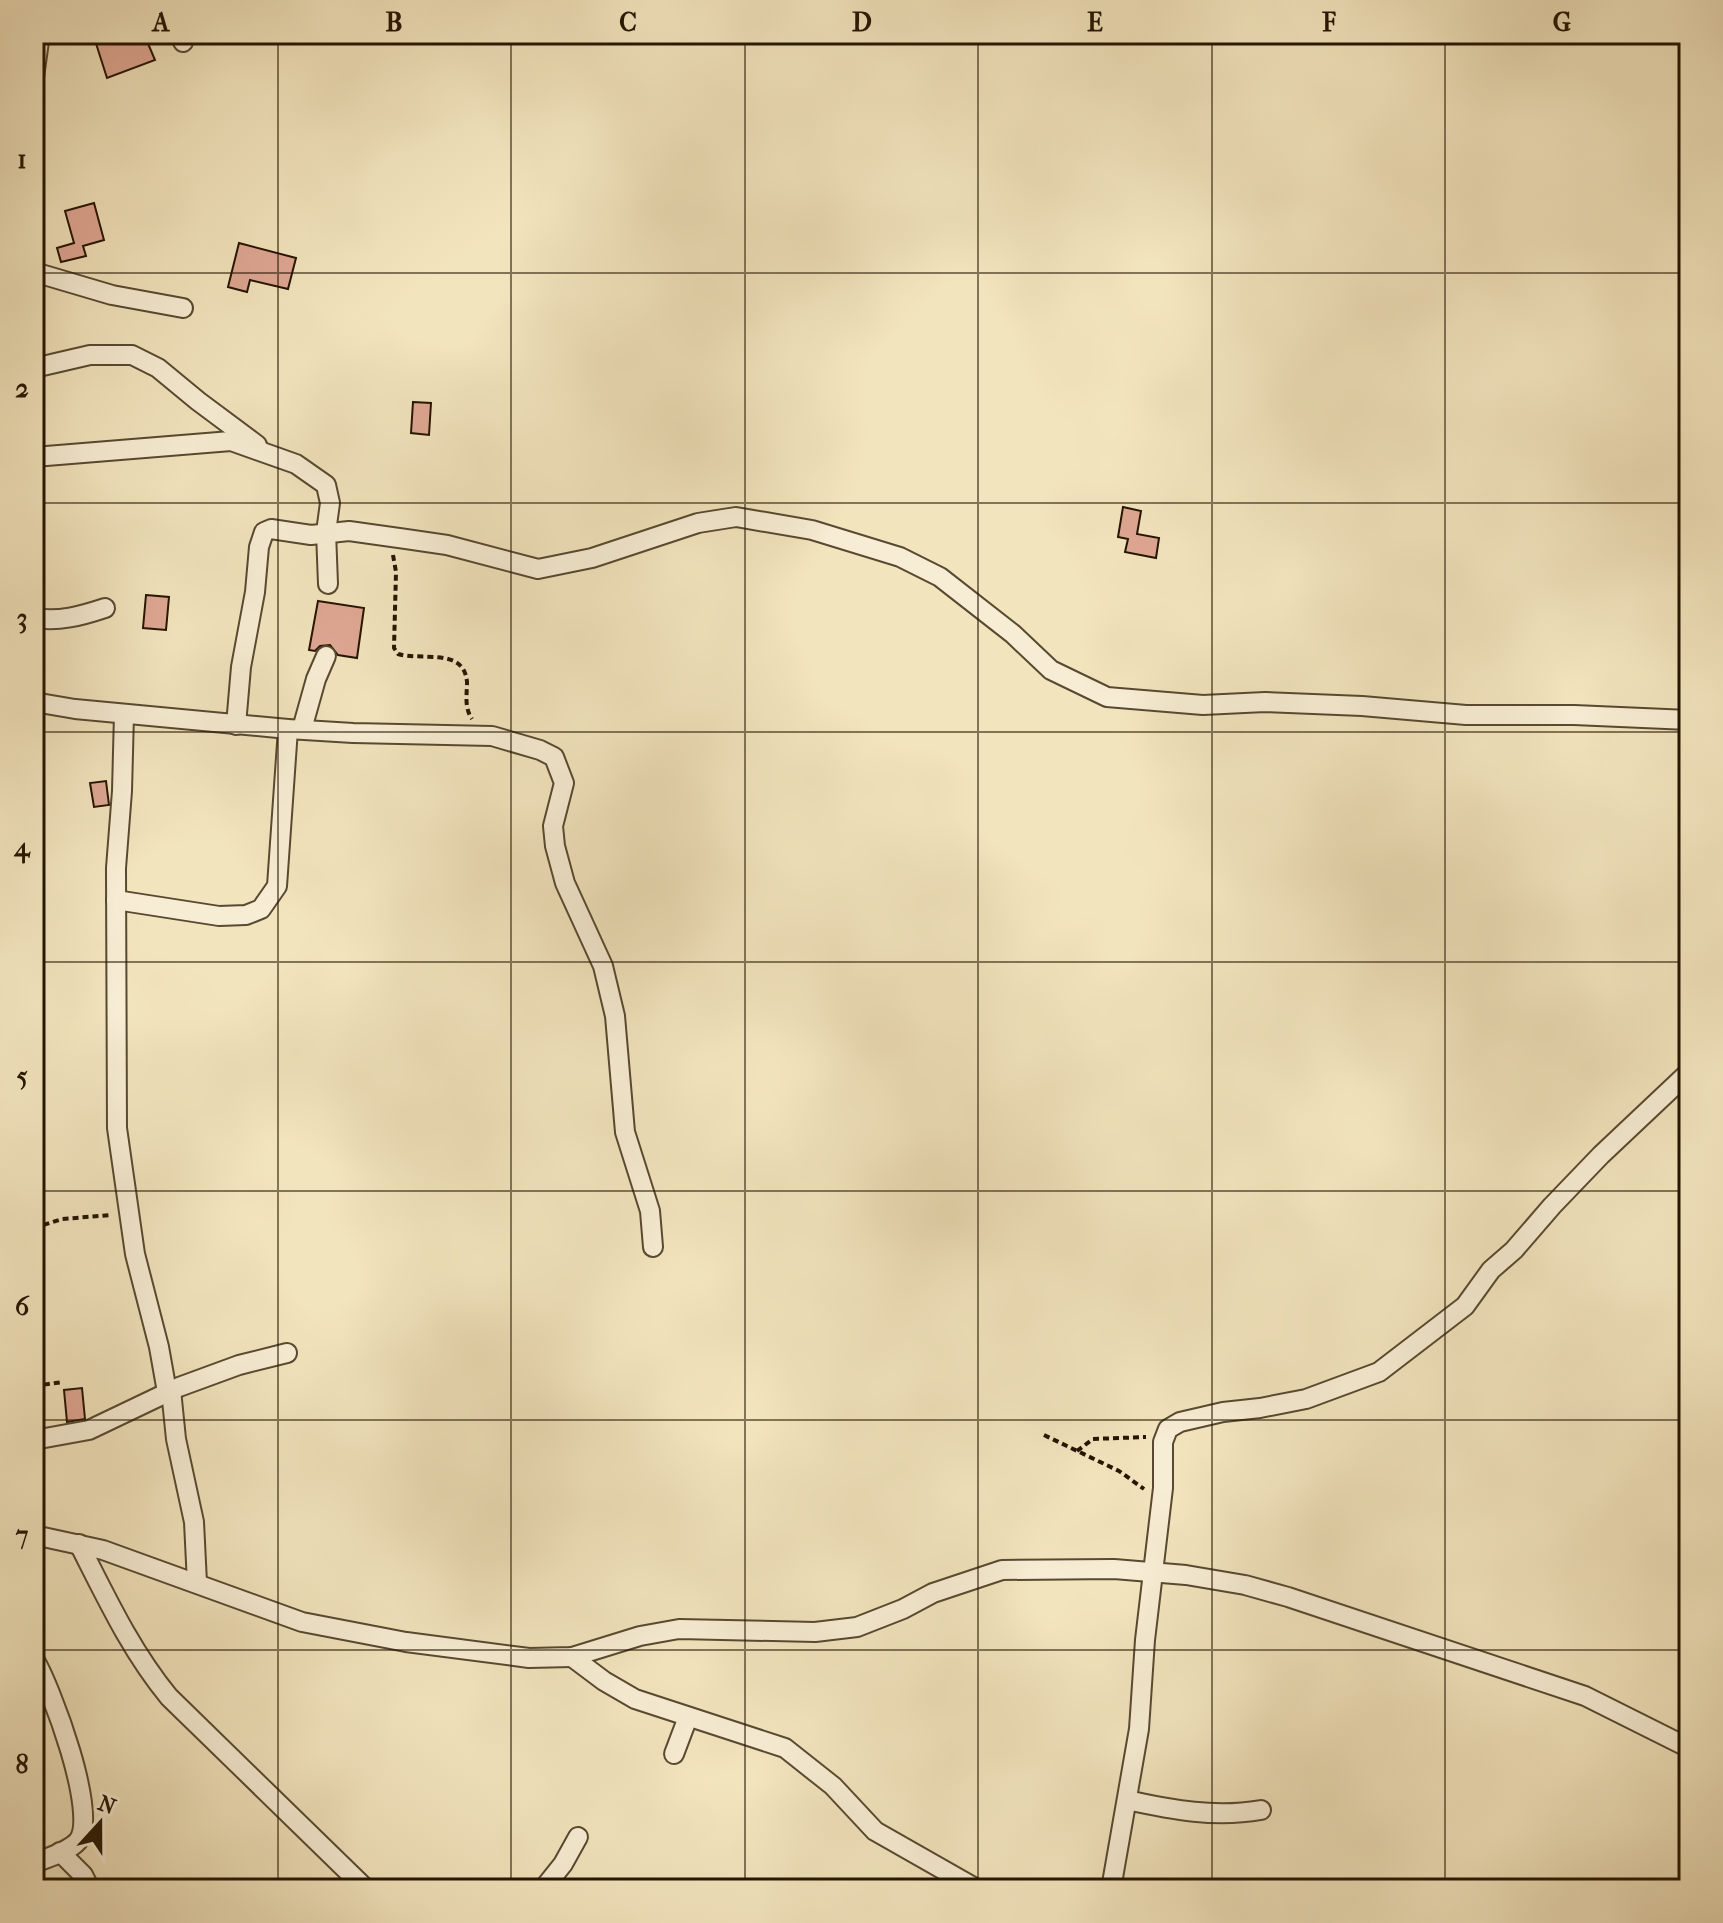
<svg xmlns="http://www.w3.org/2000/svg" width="1723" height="1923" font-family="'IM FELL French Canon',serif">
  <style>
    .building { fill: #dfa793; stroke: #241501; stroke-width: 2 }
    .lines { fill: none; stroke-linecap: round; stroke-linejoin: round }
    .street-casing { stroke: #584930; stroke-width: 22 }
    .path { stroke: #241501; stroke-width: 4; stroke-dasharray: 6 4; stroke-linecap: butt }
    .street { stroke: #f7edd4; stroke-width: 18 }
    .grid { fill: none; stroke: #241501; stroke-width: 2; stroke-opacity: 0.55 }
    .neatline { fill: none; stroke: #241501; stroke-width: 3 }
    .grid-label { font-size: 26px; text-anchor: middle; font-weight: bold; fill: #241501 }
  </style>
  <rect width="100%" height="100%" fill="#f2e4bd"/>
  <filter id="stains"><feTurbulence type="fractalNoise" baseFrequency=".0025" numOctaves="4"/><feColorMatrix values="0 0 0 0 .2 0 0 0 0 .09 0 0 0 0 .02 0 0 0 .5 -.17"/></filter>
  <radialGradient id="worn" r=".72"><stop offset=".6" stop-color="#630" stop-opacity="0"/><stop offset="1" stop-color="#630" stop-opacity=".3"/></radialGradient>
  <g class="building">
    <path d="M93,34H144L155,60L107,78Z"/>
    <path d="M94,203L104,240L83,246L86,256L61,262L57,248L74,243L65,211Z"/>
    <path d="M239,243L296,258L288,289L250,280L247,292L228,287Z"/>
    <path d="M413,402L431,403L429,435L411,433Z"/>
    <path d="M1123,507L1141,511L1137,534L1159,538L1156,558L1125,552L1128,539L1118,537Z"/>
    <path d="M146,595L169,597L166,630L143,628Z"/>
    <path d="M318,601L364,608L357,658L338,655L330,645L320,646L315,651L309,650Z"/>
    <path d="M106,781L109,805L94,807L90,783Z"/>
    <path d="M82,1388L85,1419L67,1422L64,1390Z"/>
  </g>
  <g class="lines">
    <g class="street-casing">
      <g id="street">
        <path d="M182,34L183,42"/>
        <path d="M34,77L40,34"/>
        <path d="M34,272L112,295L183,308"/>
        <path d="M34,368L90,355H132L158,368L198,401L257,445"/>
        <path d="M34,457L231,441L296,464L326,485L330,503L326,532L328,584"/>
        <path d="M34,618C59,622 81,616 105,608"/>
        <path d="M34,702L75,709L288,729L353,733L492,736L540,750L554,757L564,783L553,826L555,846L565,883L603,966L615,1016L625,1132L650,1211L653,1247"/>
        <path d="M124,714L122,791L116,868L117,1128L135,1254L159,1347L167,1392"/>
        <path d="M236,725L241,667L255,592L259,547L264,532L271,529L311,535L349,531L406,539L447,545L538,569L592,558L698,523L736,517L812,530L900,557L940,577L1013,634L1051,670L1107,697L1203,705L1265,702L1362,706L1466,715H1574L1689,720"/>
        <path d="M302,729L316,679L326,656"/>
        <path d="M116,900L219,916L246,915L261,909L277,886L288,729"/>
        <path d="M171,1390L176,1439L194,1522L197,1583"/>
        <path d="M34,1440L89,1430L179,1387L239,1365L287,1353"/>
        <path d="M34,1535L103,1550L302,1622L406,1642L529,1658L572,1657L640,1636L679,1629L815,1632L857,1627L903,1609L933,1593L1002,1570L1114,1569L1186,1575L1245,1585L1288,1597L1585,1696L1689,1748"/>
        <path d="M79,1544C106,1597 131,1651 169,1697L366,1889"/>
        <path d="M572,1657L604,1681L635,1699L785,1748L833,1786L875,1831L977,1889"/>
        <path d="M34,1659C51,1687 99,1815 78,1841C68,1852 47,1858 34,1863"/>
        <path d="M674,1754L688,1717"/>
        <path d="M1127,1800C1173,1810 1215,1818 1261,1810"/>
        <path d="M60,1852L83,1875L90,1889"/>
        <path d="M543,1889L563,1864L578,1837"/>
        <path d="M1111,1889L1139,1729L1145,1640L1163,1488V1442L1168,1429L1180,1422L1223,1412L1260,1408L1306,1399L1379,1372L1465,1306L1491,1270L1514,1250L1552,1206L1601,1155L1689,1072"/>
      </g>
    </g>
    <g class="path">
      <path d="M393,555L396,572L394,648L398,654C422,661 464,647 467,682C467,695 464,707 472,719"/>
      <path d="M34,1228L62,1219L111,1215"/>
      <path d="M34,1386L63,1382"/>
      <path d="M1044,1435L1119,1471L1144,1489"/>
      <path d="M1077,1451L1093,1439L1146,1437"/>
    </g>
    <use href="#street" class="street"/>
  </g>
  <path class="grid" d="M278,34V1889M511,34V1889M745,34V1889M978,34V1889M1212,34V1889M1445,34V1889M34,273H1689M34,503H1689M34,732H1689M34,962H1689M34,1191H1689M34,1420H1689M34,1650H1689"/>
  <rect width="1723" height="1923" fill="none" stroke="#f2e4bd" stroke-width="88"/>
  <g transform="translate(100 1823) rotate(21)" stroke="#f7edd4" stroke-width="6" paint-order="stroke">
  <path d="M0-6L14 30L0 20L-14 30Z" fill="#241501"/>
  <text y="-12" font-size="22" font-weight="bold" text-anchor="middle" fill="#241501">N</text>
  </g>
  <rect x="44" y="44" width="1635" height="1835" class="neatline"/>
  <g class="grid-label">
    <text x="161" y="31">A</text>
    <text x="394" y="31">B</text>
    <text x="628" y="31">C</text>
    <text x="862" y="31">D</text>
    <text x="1095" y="31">E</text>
    <text x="1329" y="31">F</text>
    <text x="1562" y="31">G</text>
    <text x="22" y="168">1</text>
    <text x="22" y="397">2</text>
    <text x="22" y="627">3</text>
    <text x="22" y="856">4</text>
    <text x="22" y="1085">5</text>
    <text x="22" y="1315">6</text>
    <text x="22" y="1544">7</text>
    <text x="22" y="1773">8</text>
  </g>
  <rect width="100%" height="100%" filter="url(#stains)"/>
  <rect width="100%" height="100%" fill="url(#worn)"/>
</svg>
